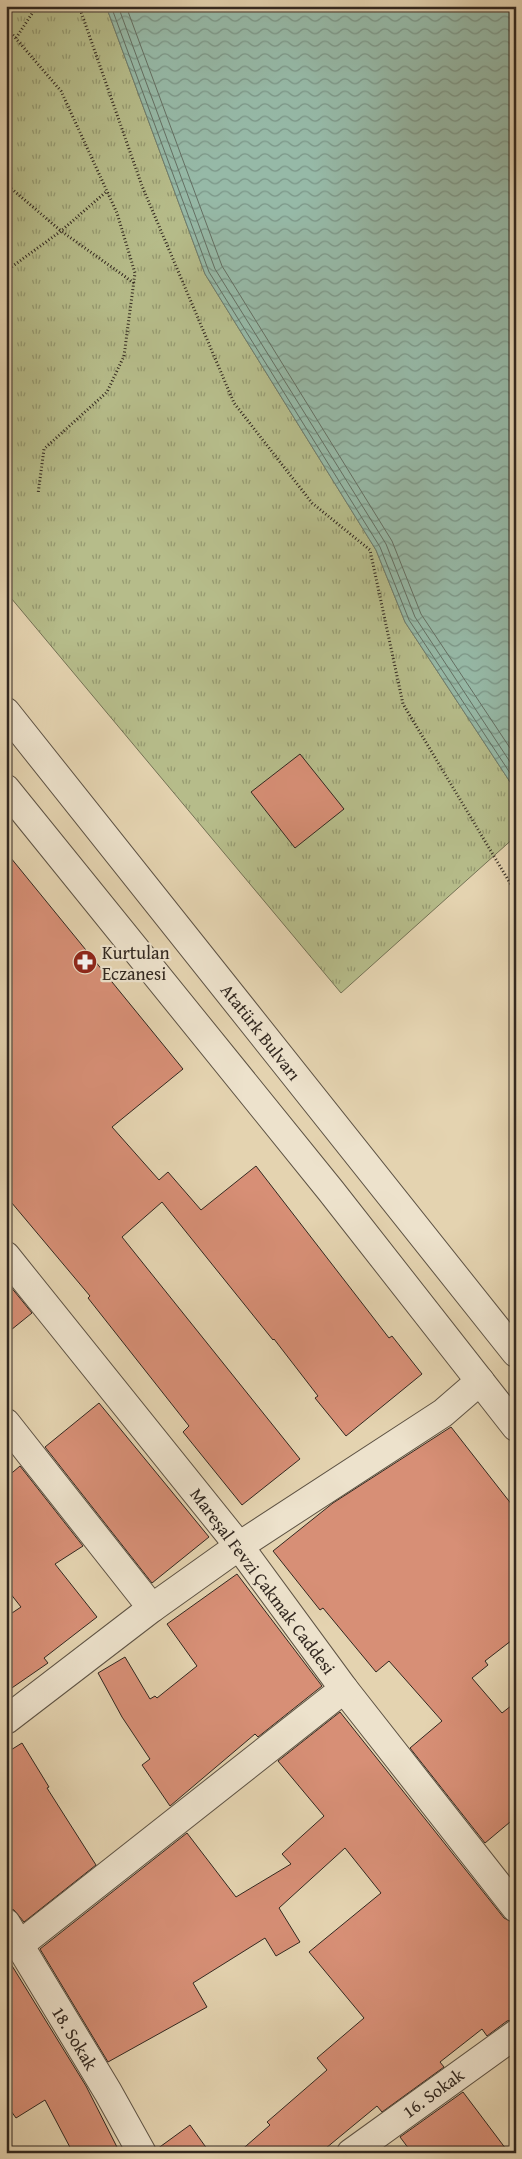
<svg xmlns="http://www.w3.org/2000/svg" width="522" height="2159" font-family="'Gentium Book Plus',serif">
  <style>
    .grass { fill: url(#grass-tufts); stroke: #747255 }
    .water { fill: url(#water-waves); stroke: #6e7f71 }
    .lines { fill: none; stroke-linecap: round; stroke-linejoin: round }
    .shore { stroke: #647064; stroke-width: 1 }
    .building { fill: #d78f76; stroke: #322820 }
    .minor-casing { stroke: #5e5344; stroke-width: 30 }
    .path { stroke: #322820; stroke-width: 3; stroke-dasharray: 1 2.5; stroke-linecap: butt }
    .minor { stroke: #ede2cc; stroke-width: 28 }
    .labels { text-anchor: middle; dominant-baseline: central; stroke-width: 4.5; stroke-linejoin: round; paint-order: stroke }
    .poi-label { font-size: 18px; fill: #322820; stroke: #ede2cc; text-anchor: start }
    .street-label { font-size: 18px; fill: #322820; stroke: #ede2cc }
  </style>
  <defs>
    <pattern id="grass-tufts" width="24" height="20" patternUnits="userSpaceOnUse" patternTransform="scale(1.25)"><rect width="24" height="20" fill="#b6bc8a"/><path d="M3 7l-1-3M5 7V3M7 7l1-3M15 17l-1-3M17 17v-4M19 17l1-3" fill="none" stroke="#959970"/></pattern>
    <pattern id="water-waves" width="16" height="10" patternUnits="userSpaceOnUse" patternTransform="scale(1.25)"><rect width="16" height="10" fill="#96b9a7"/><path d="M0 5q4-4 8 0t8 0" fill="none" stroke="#7b9688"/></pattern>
  </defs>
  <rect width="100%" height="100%" fill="#e4d3b0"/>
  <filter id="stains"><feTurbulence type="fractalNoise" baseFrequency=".004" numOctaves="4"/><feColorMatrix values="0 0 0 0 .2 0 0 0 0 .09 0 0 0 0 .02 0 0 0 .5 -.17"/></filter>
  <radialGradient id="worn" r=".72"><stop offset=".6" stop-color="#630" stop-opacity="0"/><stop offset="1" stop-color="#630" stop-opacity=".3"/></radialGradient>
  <path class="grass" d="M6,6H106L205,274L376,550L405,622L516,791V836L341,993L6,592Z"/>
  <path class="water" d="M106,6H516V791L405,622L376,550L205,274Z"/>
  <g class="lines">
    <g class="shore">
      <path d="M111,6L209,272L380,547L409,620L516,782"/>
      <path d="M118,6L215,269L386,544L415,617L516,771"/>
      <path d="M126,6L222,266L392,541L421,614L516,757"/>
    </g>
  </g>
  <g class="building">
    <path d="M300,754L344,809L295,848L251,792Z"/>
    <path d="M6,852L183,1069L112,1127L159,1180L168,1172L201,1210L256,1166L389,1338L392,1336L422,1374L346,1436L315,1398L318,1396L274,1339L273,1340L162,1202L122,1237L300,1459L242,1505L183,1432L189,1426L88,1298L90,1296L6,1196Z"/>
    <path d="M6,1281L32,1313L6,1334Z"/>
    <path d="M99,1403L209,1537L152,1583L45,1447Z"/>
    <path d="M451,1427L516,1510V1637L485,1661L488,1665L472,1678L502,1713L516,1702V1817L485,1843L410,1748L442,1721L389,1661L376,1672L323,1608L320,1610L273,1551L333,1503Z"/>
    <path d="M20,1466L83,1546L55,1564L97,1617L44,1658L48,1663L6,1692V1617L21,1607L6,1588V1478Z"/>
    <path d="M237,1574L322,1686L258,1737L255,1734L170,1806L142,1765L150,1759L122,1717L98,1673L125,1657L150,1699L155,1696L157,1698L197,1666L167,1624Z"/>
    <path d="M340,1712L504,1918L516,1924V2019L507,2021L487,2036L482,2029L440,2062L444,2067L382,2112L377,2106L320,2153H238L270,2125L267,2122L327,2070L317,2058L364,2018L309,1952L381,1893L345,1848L279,1908L300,1942L276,1956L265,1938L193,1983L207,2007L108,2062L40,1949L187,1833L236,1897L291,1864L282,1854L324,1816L278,1761Z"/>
    <path d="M22,1743L49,1787L47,1788L96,1865L24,1922L14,1910L6,1907V1753Z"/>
    <path d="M6,1956L86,2086L120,2153H73L45,2100L16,2118L6,2104Z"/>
    <path d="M463,2092L509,2153H412L400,2137Z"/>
    <path d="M190,2125L210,2153H158L157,2149Z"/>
  </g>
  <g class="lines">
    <g class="minor-casing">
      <g id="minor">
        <path d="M6,712L516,1353"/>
        <path d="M6,789L331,1191L516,1427"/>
        <path d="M6,1256L239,1546L344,1689L516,1908"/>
        <path d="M6,1423L152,1608"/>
        <path d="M6,1720L152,1608L239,1546L443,1413L480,1381"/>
        <path d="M6,1923L108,2092L142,2153"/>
        <path d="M18,1946L344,1689"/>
        <path d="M351,2153L516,2034"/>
      </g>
    </g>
    <g class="path">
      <path d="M79,6L142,186L234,403L312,503L370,550L403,704L516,893"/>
      <path d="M6,27L61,91L117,213L135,273L124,356L107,392L44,449L38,494"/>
      <path d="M16,38L37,6"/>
      <path d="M6,184L61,231L134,283"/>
      <path d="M6,271L61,231L107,191"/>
    </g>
    <use href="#minor" class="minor"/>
  </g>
  <defs>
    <g id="pharmacy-disc" transform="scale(1.25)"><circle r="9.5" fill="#8f2418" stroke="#ede2cc"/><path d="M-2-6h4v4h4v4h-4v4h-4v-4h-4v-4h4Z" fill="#fff"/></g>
  </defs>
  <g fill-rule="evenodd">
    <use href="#pharmacy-disc" x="85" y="962"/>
  </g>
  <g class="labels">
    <g class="poi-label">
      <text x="102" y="952">Kurtulan<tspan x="102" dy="21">Eczanesi</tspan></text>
    </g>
    <g class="street-label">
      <text transform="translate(261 1032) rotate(52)">Atatürk Bulvarı</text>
      <text transform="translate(263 1581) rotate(53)">Mareşal Fevzi Çakmak Caddesi</text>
      <text transform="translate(75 2038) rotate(59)">18. Sokak</text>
      <text transform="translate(433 2093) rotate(-36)">16. Sokak</text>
    </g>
  </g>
  <rect width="522" height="2159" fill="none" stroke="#e4d3b0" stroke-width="25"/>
  <rect x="8" y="8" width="507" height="2144" fill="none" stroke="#322820" stroke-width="2.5"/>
  <rect x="12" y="12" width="497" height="2134" fill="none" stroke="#322820"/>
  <rect width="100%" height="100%" filter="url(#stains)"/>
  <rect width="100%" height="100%" fill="url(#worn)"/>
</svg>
